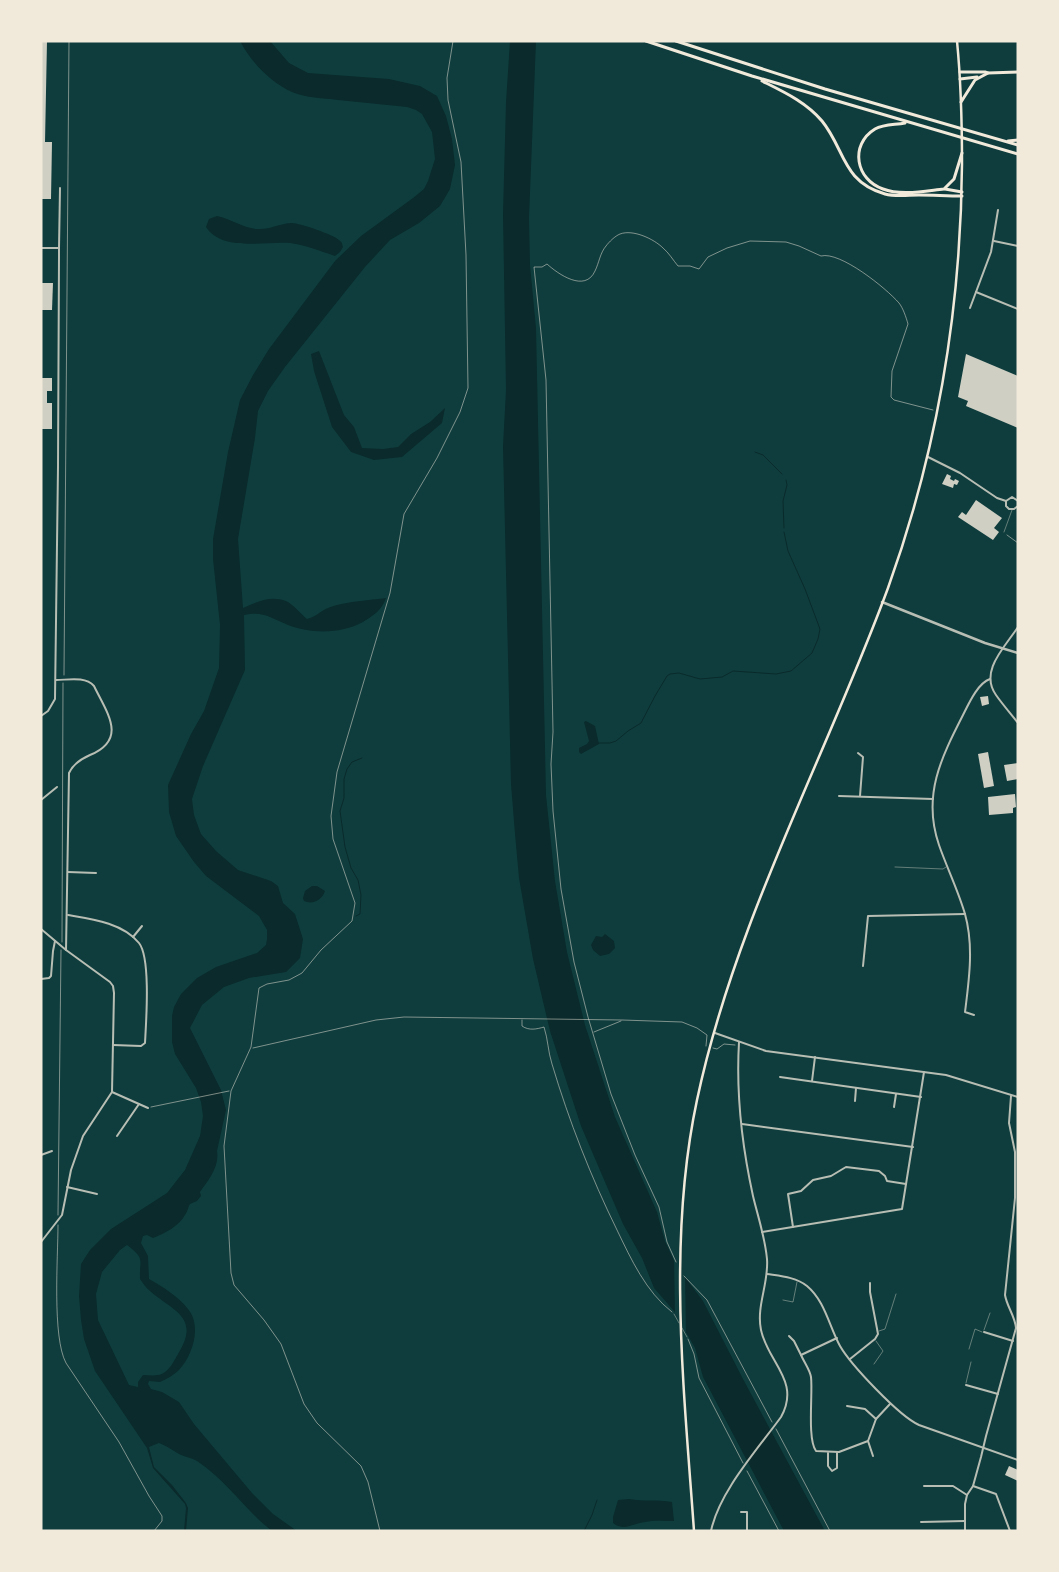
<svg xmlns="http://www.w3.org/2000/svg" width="1059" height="1572" font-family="'Libre Baskerville',serif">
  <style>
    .water { fill: #0a2a2b; fill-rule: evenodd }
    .pier { fill: #0f3d3e }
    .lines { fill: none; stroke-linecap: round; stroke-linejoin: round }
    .stream { stroke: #0a2a2b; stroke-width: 1 }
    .building { fill: #cfcfc3 }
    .path { stroke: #f1e9da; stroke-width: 0.5 }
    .service { stroke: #b8beb3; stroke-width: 0.5 }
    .minor { stroke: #b8beb3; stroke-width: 2 }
    .tertiary { stroke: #b8beb3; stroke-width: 2.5 }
    .secondary { stroke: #f1e9da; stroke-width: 2.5 }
    .motorway { stroke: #f1e9da; stroke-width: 3 }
  </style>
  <rect width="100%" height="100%" fill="#0f3d3e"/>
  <g class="water">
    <path d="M240,41H270L289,63L308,73L389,79L420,86L437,96L446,116L452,139L455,165L450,189L440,206L419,223L390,240L365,267L285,367L268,391L258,411L255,438L238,539L243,608C256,602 271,595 286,601C293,604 301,614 307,619C316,617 320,611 328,608C341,602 371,600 386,598C382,610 374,615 363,622C341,634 311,634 288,625C270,618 264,611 244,615L245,670L203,766L192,799L194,815L201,834L216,851L238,870L271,881L278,886L283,903L295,914L303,939L300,958L286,972L249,978L224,987L202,1005L190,1028L221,1090L226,1110L217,1151C220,1166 208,1181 200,1192L201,1196L197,1201L190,1204C188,1207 188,1211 185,1215C179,1226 164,1234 153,1238L147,1235L143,1236L141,1243L148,1256L149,1279C163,1287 178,1296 188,1309C202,1326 193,1355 179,1370C174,1375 167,1379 160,1382L149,1381L148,1384L151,1389L162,1392L179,1402L194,1424L252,1493L273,1514L297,1531H272C245,1510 226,1480 197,1461C192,1458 185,1457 179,1454C172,1450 167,1446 159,1443L149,1447L154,1467L172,1485L186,1503L188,1508L186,1531H184L186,1508L185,1504L153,1468L147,1448L95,1371L84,1339L81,1320L79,1296L81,1264L90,1250L111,1229L167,1193L185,1170L200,1136L203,1116L201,1102L196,1088L175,1054L172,1042V1016L174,1007L181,994L197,978L216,967L257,953L266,945L267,939V930L259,916L206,876L194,862L176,836L169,812L168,785L191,734L204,711L219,668L220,625L213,559V539L228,452L240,400L253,375L269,349L335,261L361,236L413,198L424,189L428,181L435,159L432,132L422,114L416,110L407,107C384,105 361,102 338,100C323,98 306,98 292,92C270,82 251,62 240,41ZM127,1245C146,1260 139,1258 140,1279C143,1283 146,1288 150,1291C173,1311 201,1317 178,1354C174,1361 168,1374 158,1375C153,1376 148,1375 143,1375L138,1382V1387L129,1385L98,1320L96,1294L102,1272L120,1250Z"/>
    <path d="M510,41H536L529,218L530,265L536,328L546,795L555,881L567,952L585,1025L615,1117L657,1212L665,1241L676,1265L703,1301L743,1379L825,1531H784L703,1377L695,1348L674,1311L654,1288L642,1258L623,1224L581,1126L550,1031L533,959L519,878L515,834L511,784L503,446L506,390L503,214L506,102Z"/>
    <path d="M217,216C231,219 243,228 257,229C270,230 280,223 292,223C300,223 334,235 339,240C342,242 342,243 343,247L340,252L335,256C320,251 306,245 290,243C265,241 222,252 206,227L209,219Z"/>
    <path d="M319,351L344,415L354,427L362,448L383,449L398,447L411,434L430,422L445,408L442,423L402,457L374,460L351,452L332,427L314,371L311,354Z"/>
    <path d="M586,721L595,726L599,744L581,754L579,752V748L587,744L589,741L584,722Z"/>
    <path d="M312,886H317L325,891C322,900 313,905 304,901L303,898L305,891Z"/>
    <path d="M605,934L614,941L615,948L609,954L600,956L593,950L591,945L596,936L602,937Z"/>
    <path d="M629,1499C644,1502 658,1499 672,1502L674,1521C664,1521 654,1520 645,1522C633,1523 624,1532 613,1523V1517L618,1500Z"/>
  </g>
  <path class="pier" d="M674,1255L685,1274L686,1338L675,1318Z"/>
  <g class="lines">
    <g class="stream">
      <path d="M755,452L763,455L782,474"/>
      <path d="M784,528L783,501L787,485L786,480"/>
      <path d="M599,743H610L616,741L628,731L641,723L655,696L667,676L670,674L679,673L700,679L722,677L733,671L776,674L791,671L812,653L818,639L820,629L805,589L788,551L784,532"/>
      <path d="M356,916L360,914L361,895L358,880L351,868L345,847L340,811L344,798V779L347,769L352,762L362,758"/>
      <path d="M584,1531L592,1515L597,1500"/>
    </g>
  </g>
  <g class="building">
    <path d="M41,41H47L45,142H52L51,199H41Z"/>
    <path d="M41,283H53L52,310H41Z"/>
    <path d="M966,354L1018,376V428L966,406L968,401L958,397Z"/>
    <path d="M41,378H52V391H47V403H52V429H41Z"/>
    <path d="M947,474L951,476L950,479L954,481L955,479L959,481L957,485L954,484L953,488L942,484Z"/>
    <path d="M976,500L1002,518L994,528L999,532L993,540L958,517L962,512L966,515Z"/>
    <path d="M988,696L989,704L982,706L980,697Z"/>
    <path d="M988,752L994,786L984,788L978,754Z"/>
    <path d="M1018,763V779L1007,781L1004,765Z"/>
    <path d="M1015,794L1016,807L1013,808V813L989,815L988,797Z"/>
    <path d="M1009,1466L1018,1470V1481L1005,1475Z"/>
  </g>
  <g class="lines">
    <g class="path">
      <path d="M1007,535L1018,543"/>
      <path d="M64,675L69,41"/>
      <path d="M62,942L63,683"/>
      <path d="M522,1020V1026C529,1031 537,1029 544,1027C548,1039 548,1052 552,1064C569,1121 591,1177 617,1230C631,1259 646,1292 672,1312"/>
      <path d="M594,1032L621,1021"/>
      <path d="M253,1048L376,1020L404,1017L622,1020L682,1022L697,1028L707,1035L706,1046"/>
      <path d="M713,1048L717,1049L724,1044L735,1045"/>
      <path d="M151,1107L229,1091"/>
      <path d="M58,1215L61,950"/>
      <path d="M58,1225C58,1257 52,1337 66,1363L119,1442L149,1496L162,1516V1521L154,1531"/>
      <path d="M676,1262L667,1242L659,1207L635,1155L611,1094L588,1017L574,962L561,889L553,811L551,764L553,732L546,380L534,267H542L547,264C558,274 585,293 595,271C599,263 600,253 606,246C609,242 615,236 620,234C633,229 654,239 663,248C669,253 673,260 678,266H690L699,269L708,257L727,248L750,241L786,242L799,246L821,256C840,251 886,288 899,303C903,308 906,317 908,324L892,371L891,397L894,400L933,410"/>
      <path d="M684,1276L707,1300L772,1422"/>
      <path d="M688,1339L694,1354L699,1378L743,1463"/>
      <path d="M776,1429L830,1531"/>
      <path d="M747,1471L779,1531"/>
      <path d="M380,1531L368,1482L361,1466L317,1423L304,1404L281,1344L264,1320L234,1285L231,1273L224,1146L231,1091L251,1047L259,988L267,984L289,980L302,973L321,950L352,921L355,903L333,839L331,816L337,772L390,593L404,514L437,458L460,412L468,388L466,255L461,162L448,100L447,78L453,41"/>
    </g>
    <g class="service">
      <path d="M1004,532L1012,510"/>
      <path d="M895,867L943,869L946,867"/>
      <path d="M783,1300L793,1302L797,1282"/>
      <path d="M674,1314L679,1323"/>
      <path d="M682,1328L687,1337"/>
      <path d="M984,1330L990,1313"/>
      <path d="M879,1331L885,1329L896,1294"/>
      <path d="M969,1349L975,1329L982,1332"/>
      <path d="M874,1364L883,1351L876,1341"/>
      <path d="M966,1383L971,1362"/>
    </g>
    <g class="minor">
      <path d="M994,241L1018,246"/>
      <path d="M41,248H59V256L58,467L55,699L48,711L41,716"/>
      <path d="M59,248L60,188"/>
      <path d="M976,292L1018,309"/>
      <path d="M970,308L991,252L998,210"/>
      <path d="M928,457L960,473L997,498L1006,501"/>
      <path d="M1006,501V506L1009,509H1014L1018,506"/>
      <path d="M1006,501L1012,497L1018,501"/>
      <path d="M1018,627C1005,647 979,671 996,695C1003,705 1011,714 1018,723"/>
      <path d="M56,680C68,680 85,676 94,686C107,713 128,739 90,755C81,759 73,764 69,773L66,950"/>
      <path d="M858,753L863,757L860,796"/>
      <path d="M839,796L933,799"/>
      <path d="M41,800L57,787"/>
      <path d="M68,872L96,873"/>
      <path d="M68,915C92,919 123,923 139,943C151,958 146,1023 145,1043L141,1046L113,1045"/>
      <path d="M41,929L66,950L110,982L113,986L114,993L112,1092L83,1136L71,1170L62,1215L41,1242"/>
      <path d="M133,937L142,926"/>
      <path d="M863,966L868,916L965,914"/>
      <path d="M41,979L49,978L51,976L53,951L55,941"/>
      <path d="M974,1015L965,1012C969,980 974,946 965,914C958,890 947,868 939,845C922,796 941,758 963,715C969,703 978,683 990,679"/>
      <path d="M715,1033L766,1051L946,1075L1018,1097"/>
      <path d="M780,1077L921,1097"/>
      <path d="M812,1081L815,1057"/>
      <path d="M112,1092L148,1108"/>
      <path d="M855,1101L856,1088"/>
      <path d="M894,1107L896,1094"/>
      <path d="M742,1124L913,1147"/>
      <path d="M117,1136L139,1104"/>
      <path d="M41,1155L52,1151"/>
      <path d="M67,1187L97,1194"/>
      <path d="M793,1227L788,1194L801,1191L813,1180L831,1176L846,1167L879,1171L885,1176L887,1181L906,1184"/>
      <path d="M762,1232L902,1209L924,1072"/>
      <path d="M767,1274C780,1276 796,1277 807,1286C825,1301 829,1326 840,1346C851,1365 899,1416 919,1425L1018,1460"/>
      <path d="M984,1332L1013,1341"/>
      <path d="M789,1336L794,1341L801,1355L837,1338"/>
      <path d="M801,1355C804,1362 810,1370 811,1377C813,1393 807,1439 816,1451L839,1452L868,1441L876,1419L890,1404"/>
      <path d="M850,1359L875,1339L878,1334L870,1292V1283"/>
      <path d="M966,1385L998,1394"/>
      <path d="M847,1406L865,1409L876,1419"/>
      <path d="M868,1441L873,1456"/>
      <path d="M828,1453V1466L832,1471L837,1468V1453"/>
      <path d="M924,1486H953L967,1495"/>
      <path d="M973,1486L996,1494L1010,1531"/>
      <path d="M741,1512H747V1531"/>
      <path d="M921,1522L965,1521"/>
      <path d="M711,1531C719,1492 757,1450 781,1417C801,1381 768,1363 761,1330C756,1306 769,1283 767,1259C765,1237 758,1217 753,1196C742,1146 736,1093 739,1042"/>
      <path d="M965,1531V1504L967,1495L973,1486L981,1457L986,1436L1016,1328C1015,1316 1007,1307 1005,1295L1015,1198V1152L1009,1123L1011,1096"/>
    </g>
    <path class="tertiary" d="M882,602L985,643L1018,653"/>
    <path class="secondary" d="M694,1531C684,1390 667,1240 697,1100C735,921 825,759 888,588C937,452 961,308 962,164C962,123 961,82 957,41"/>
    <g class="motorway">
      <path d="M646,41L752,76L1018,154"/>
      <path d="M676,41L825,89L1018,145"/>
      <path d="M960,72H985L988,73L1018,72"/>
      <path d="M960,79L977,77"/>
      <path d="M762,81C784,92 806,102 822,121C845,149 842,182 885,194C896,197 908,195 919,195C933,195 947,196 962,196"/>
      <path d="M961,102L975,80L988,73"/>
      <path d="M905,123C895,125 884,124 875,129C849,145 856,180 883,189C901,196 925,191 944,189L954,179L962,153"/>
      <path d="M1008,141L1018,140"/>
      <path d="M945,189L962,192"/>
    </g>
  </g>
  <rect width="1059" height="1572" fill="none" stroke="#f1e9da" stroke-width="85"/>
</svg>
